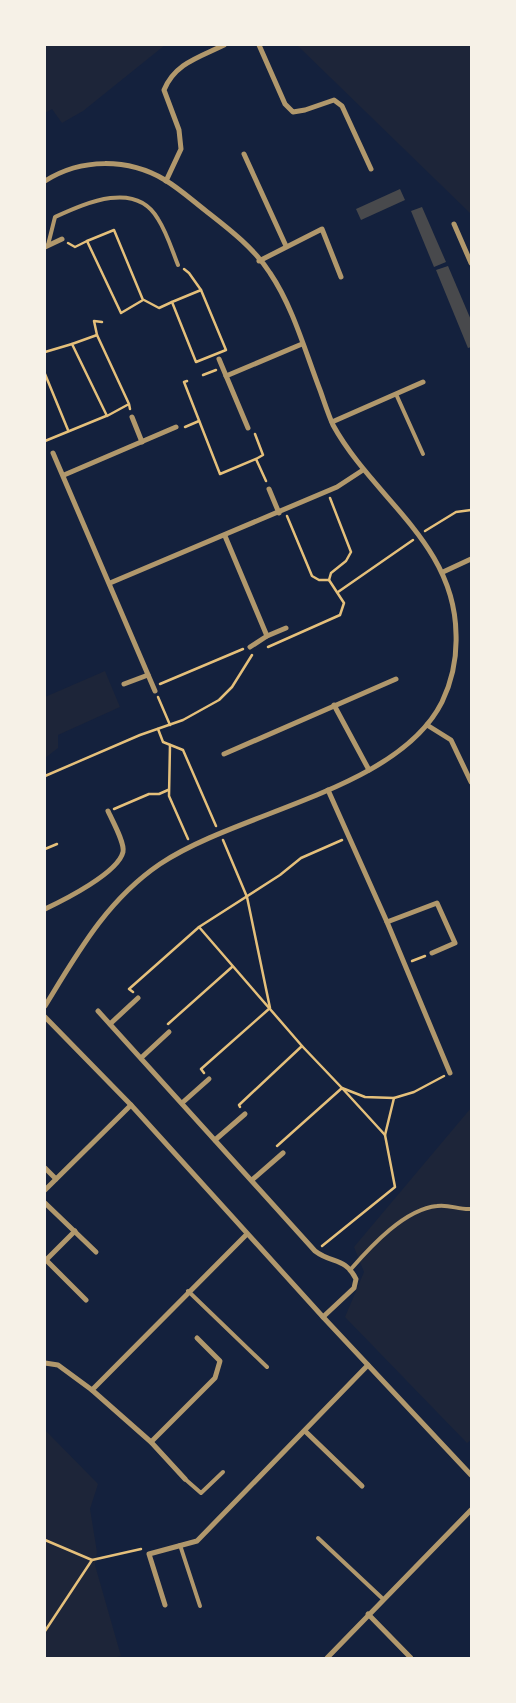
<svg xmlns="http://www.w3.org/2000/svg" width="516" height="1703" font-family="Poppins,sans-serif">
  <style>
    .green { fill: #1d2539 }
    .building { fill: #48494c }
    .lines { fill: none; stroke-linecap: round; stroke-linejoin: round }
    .path { stroke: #e5c07b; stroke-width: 2.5 }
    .service { stroke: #b1986c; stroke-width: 4 }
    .minor { stroke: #b1986c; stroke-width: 5 }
  </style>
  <rect width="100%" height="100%" fill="#14213d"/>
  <g class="green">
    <path d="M45,45H165L83,111L62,123L52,109L45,113Z"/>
    <path d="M297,45H471V214Z"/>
    <path d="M105,671L120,707L58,735V748L45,758V697Z"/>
    <path d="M471,1108V1440L467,1443L345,1317L364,1272L354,1247Z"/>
    <path d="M45,1430L98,1484L90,1509L97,1552L95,1565L121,1656L114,1658H45Z"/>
  </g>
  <g class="building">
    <path d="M400,189L405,200L361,220L356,209Z"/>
    <path d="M422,207L446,262L434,267L411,211Z"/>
    <path d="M448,266L471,320V347L468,348L436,270Z"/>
  </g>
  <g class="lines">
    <g class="path">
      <path d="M114,230L143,300L121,313L87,241Z"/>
      <path d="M68,243L75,247L87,241"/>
      <path d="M184,269L189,273L201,290"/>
      <path d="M201,290L226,350L196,362L172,302Z"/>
      <path d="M144,300L159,308L172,302"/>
      <path d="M97,335L94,321L102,322"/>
      <path d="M45,352L72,344"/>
      <path d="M45,374L68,430"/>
      <path d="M203,375L216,370"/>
      <path d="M187,381L184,382L220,474L256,459L266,481"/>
      <path d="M129,404L107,416L72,344L97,335L129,404L130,409"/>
      <path d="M185,427L199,421"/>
      <path d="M255,434L263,455L256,459"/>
      <path d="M45,441L106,416"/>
      <path d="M425,531L456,512L471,510"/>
      <path d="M329,580L331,573L346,561L351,552L330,498"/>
      <path d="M338,592L413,540"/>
      <path d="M268,647L340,615L344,603L329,580H319L312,576L287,516"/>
      <path d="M160,684L243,649"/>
      <path d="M158,697L170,725"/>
      <path d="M158,729L163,742L183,750L216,826"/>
      <path d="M170,745L169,796L188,839"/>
      <path d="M45,776L140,735L183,720L219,700L232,687L252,655"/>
      <path d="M114,809L149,794H159L168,790"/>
      <path d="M45,849L57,844"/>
      <path d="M199,927L302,1046L342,1088L365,1097L394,1098L414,1092L444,1076"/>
      <path d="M412,961L425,956"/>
      <path d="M133,992L129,989L199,927L280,875L301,858L342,840"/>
      <path d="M168,1024L232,967"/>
      <path d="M204,1073L201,1069L270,1008L247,897L223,840"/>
      <path d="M240,1107L239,1105L302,1046"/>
      <path d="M385,1135L394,1098"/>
      <path d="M277,1146L342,1088L385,1135L395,1187L322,1246"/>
      <path d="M45,1540L92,1560"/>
      <path d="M45,1631L92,1560L141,1549"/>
    </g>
    <g class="service">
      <path d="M48,245L55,217C86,203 136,180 158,219C167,233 172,250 178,265"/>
      <path d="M396,394L423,454"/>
      <path d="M351,1269C371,1246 405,1209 437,1206C449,1204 459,1210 471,1209"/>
      <path d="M188,1291L267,1367"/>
      <path d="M185,1479L201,1493L223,1472"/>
      <path d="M318,1538L383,1599"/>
      <path d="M180,1545L200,1606"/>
    </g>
    <g class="minor">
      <path d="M259,45L285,104L293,112L305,110L334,100L342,106L371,169"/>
      <path d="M244,154L286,246"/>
      <path d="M45,181C81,158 128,158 165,180C180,189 193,201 206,211C229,229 254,248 270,273C293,307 305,351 320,390C324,401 328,414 333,425C373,498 455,543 456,634C457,658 452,681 442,702C398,790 239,811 160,864C107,900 78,952 45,1006"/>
      <path d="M166,181L181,149L179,130L164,90C175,63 200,57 224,45"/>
      <path d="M454,224L471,263"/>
      <path d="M45,247L62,239"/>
      <path d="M259,261L322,229L341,277"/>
      <path d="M219,359L248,428"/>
      <path d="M226,376L302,344"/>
      <path d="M132,417L142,442"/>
      <path d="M332,422L423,382"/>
      <path d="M53,453L155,691"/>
      <path d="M64,475L176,427"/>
      <path d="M269,489L279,513"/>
      <path d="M225,536L267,636"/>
      <path d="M443,572L471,559"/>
      <path d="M110,583L337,487L363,470"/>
      <path d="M250,647L267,636L286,628"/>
      <path d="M124,684L148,675"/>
      <path d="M334,705L369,770"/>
      <path d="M427,725L451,740L471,782"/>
      <path d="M224,754L396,679"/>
      <path d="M328,790L387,922L437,903L455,943L432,953"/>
      <path d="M45,909C64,900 118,873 123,852C125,843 112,820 108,811"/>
      <path d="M387,922L450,1073"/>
      <path d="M98,1011L315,1251C332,1264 345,1257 356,1279L354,1288L323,1317"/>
      <path d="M45,1017L131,1105L323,1317L471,1475"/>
      <path d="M110,1024L138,998"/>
      <path d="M141,1058L169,1032"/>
      <path d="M182,1103L209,1079"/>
      <path d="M215,1140L245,1114"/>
      <path d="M45,1168L56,1179"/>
      <path d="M252,1180L283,1153"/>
      <path d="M45,1190L131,1105"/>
      <path d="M45,1203L96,1252"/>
      <path d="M45,1259L86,1300"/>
      <path d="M46,1260L75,1231"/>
      <path d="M45,1363L58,1365L92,1390"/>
      <path d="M305,1431L362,1486"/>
      <path d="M151,1442L215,1378L220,1361L197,1338"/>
      <path d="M185,1479L151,1442L92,1390L247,1234"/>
      <path d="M165,1605L149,1554L197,1541L368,1365"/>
      <path d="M368,1614L411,1658"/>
      <path d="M327,1658L471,1510"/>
    </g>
  </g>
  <rect width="516" height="1703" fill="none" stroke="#f6f1e7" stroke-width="92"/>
</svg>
